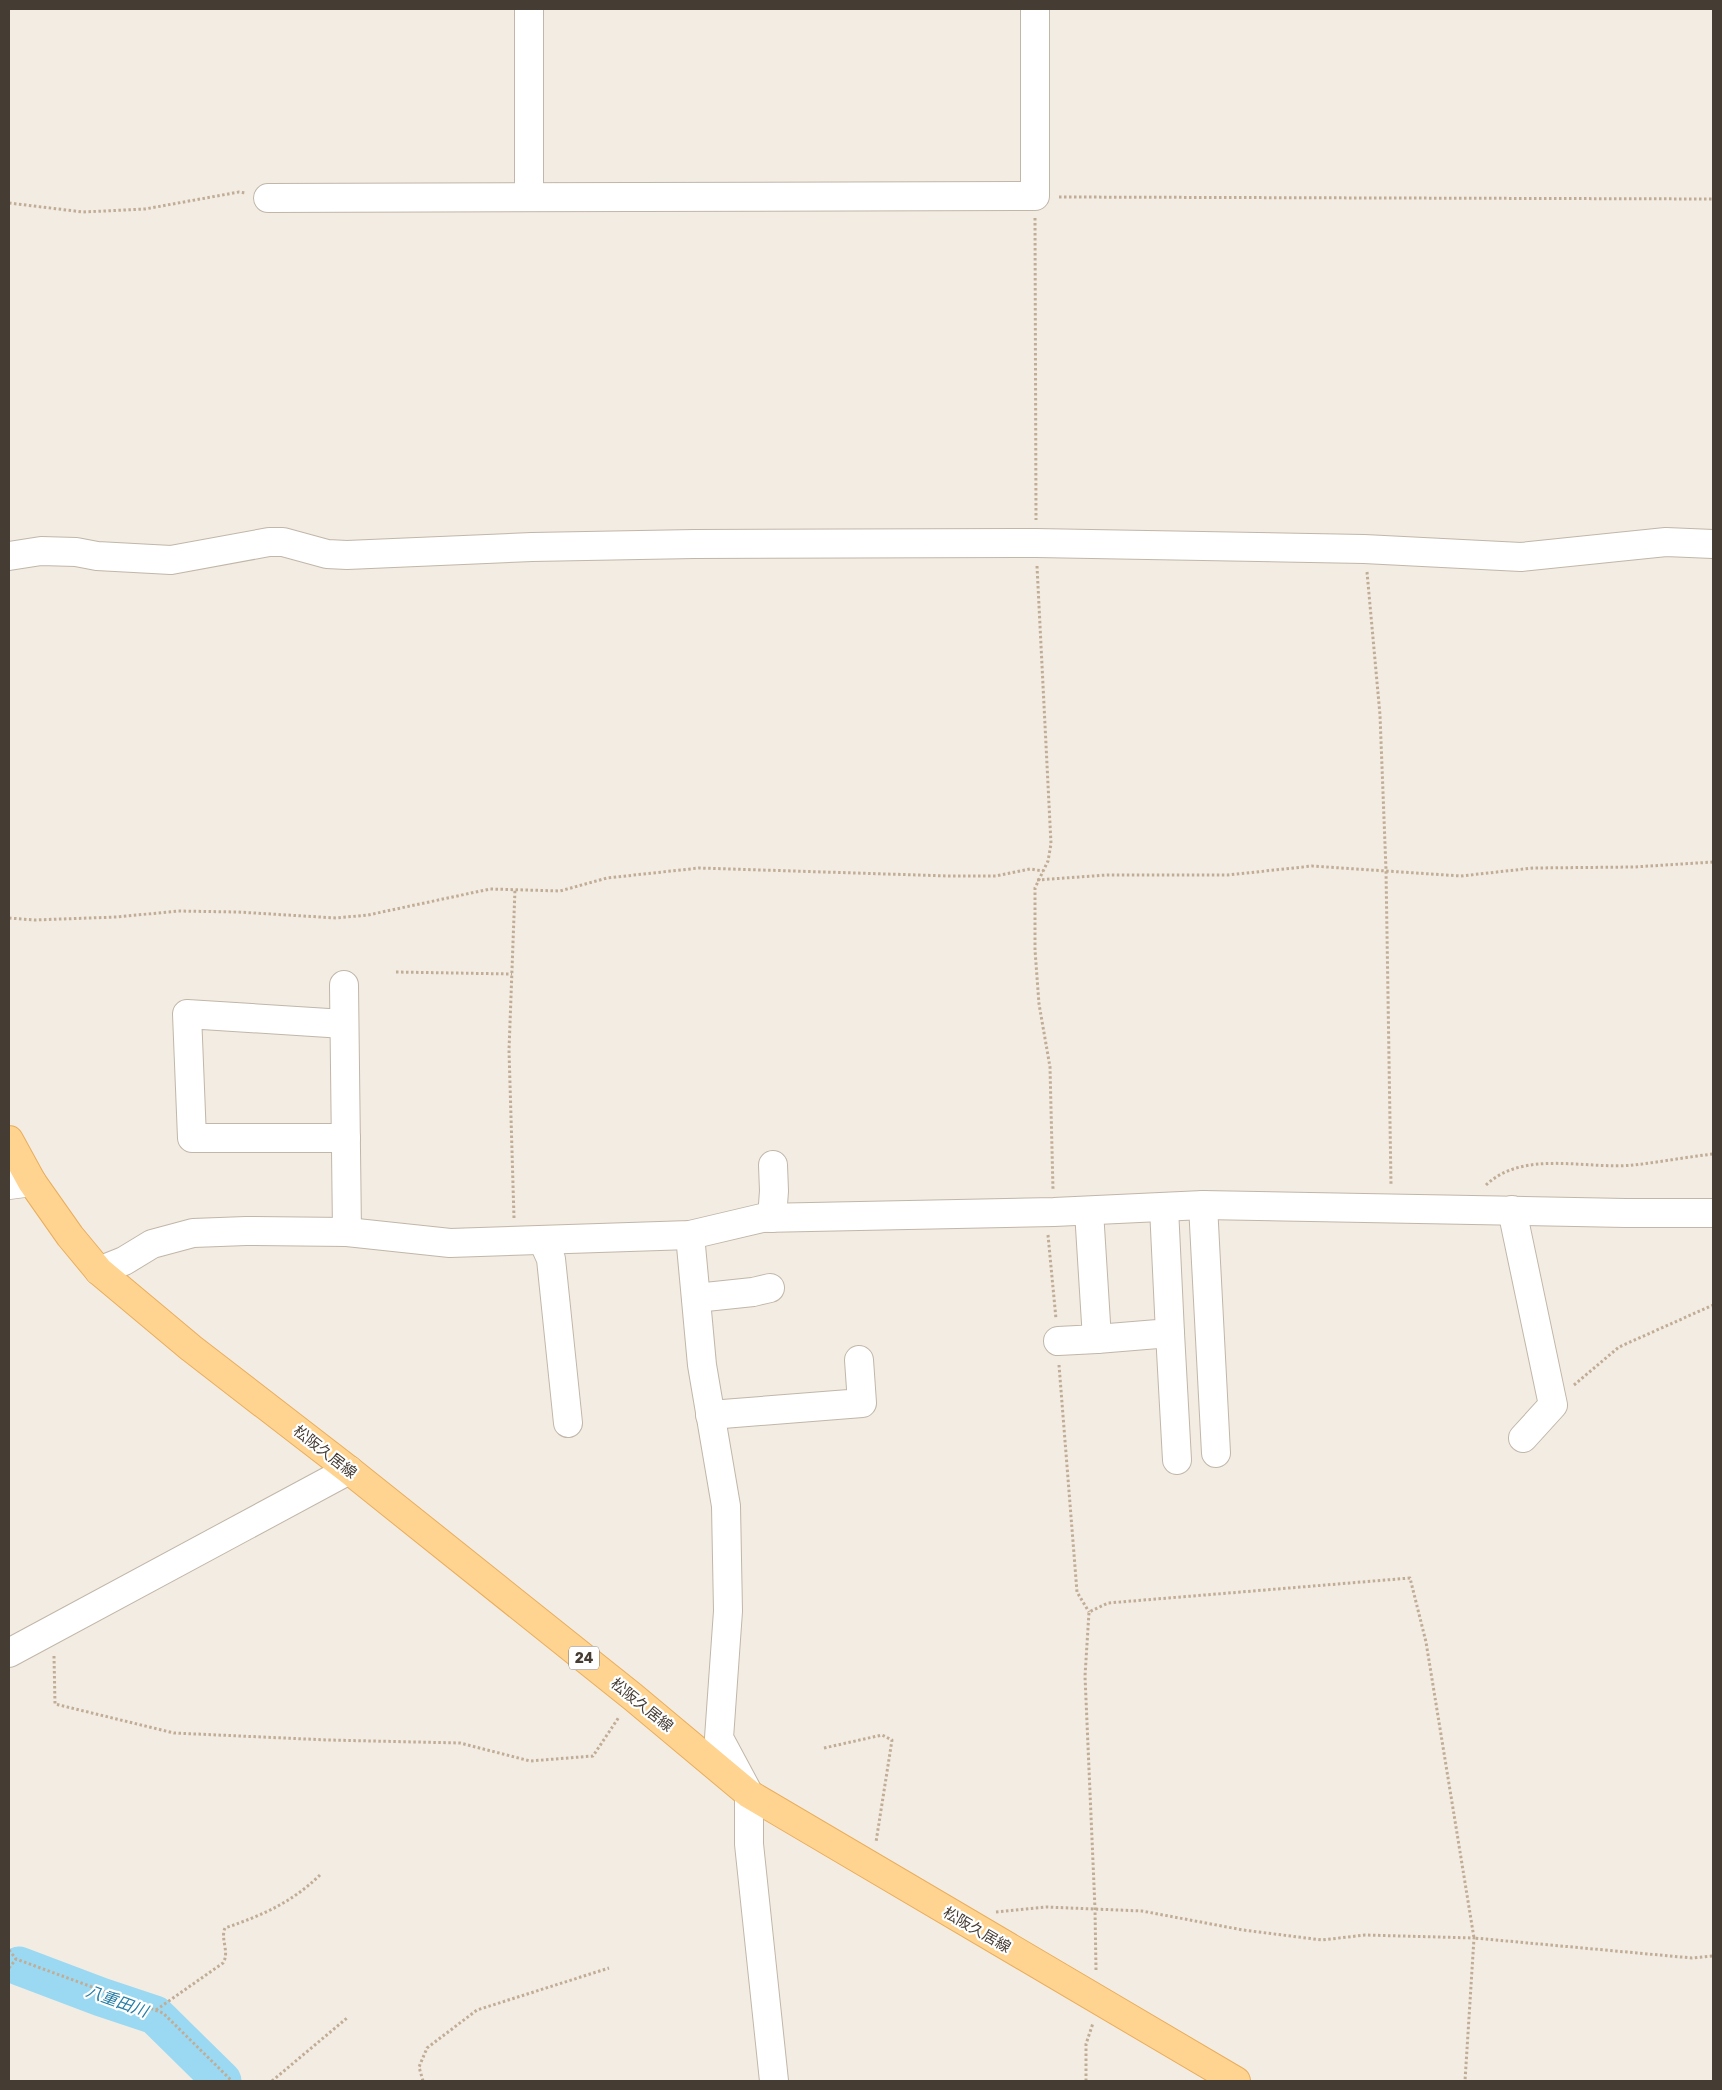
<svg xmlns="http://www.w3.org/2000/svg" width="1722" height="2090" font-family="Rubik,'Noto Sans JP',sans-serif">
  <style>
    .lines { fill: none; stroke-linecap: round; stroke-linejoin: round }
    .river { stroke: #9bd9f3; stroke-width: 39 }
    .minor-casing { stroke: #c1b6a8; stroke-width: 30 }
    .major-casing { stroke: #e9ae5b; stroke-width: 30 }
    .path { stroke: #c1ad96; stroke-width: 3; stroke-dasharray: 2.5 2.5; stroke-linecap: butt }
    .minor { stroke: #fff; stroke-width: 28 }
    .major { stroke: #ffd390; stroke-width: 28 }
    .labels { text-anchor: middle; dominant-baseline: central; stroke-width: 4.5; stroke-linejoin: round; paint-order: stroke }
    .shield { fill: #fff; stroke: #7d7670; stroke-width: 1 }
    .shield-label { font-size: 14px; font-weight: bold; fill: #453c33 }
    .street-label { font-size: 15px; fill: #453c33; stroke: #fff }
    .water-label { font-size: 16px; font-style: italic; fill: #267da5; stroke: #fff }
  </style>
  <rect width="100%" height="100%" fill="#f3ece3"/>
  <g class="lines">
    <path class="river" d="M19,1966L101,1997L155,2015L222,2081"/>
    <g class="minor-casing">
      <g id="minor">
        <path d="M529,9V197"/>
        <path d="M268,198L1035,196V9"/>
        <path d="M9,556L41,551L76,552L97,556L171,560L269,542H283L327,554L347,555L532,547L694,544L1036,543L1364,549L1521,557L1666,542L1713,544"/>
        <path d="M344,985L347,1232"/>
        <path d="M344,1024L187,1014L192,1138H346"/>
        <path d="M9,1185L32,1182"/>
        <path d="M1203,1205L1216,1453"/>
        <path d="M1512,1210L1553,1405L1523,1438"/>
        <path d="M772,1218L774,1191L773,1165"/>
        <path d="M690,1235L702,1365L726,1506L728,1611L719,1738L749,1794V1844L774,2081"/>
        <path d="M543,1241L551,1259L568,1423"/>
        <path d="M99,1271L124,1261L152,1244L193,1233L246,1231L347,1232L450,1243L690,1235L762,1218L1054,1212L1203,1205L1626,1213H1713"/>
        <path d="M696,1298L753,1292L770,1288"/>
        <path d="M1170,1333L1177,1460"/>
        <path d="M1097,1339L1170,1333L1164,1208"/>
        <path d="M1058,1341L1097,1339L1089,1211"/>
        <path d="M710,1415L862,1403L859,1360"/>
        <path d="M9,1653L349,1470"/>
      </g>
    </g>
    <g class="major-casing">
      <path id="major" d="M9,1140L32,1182L70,1236L99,1271L191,1348L349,1470L633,1697L749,1794L1236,2081"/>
    </g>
    <g class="path">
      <path d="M1059,197L1713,199"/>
      <path d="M9,203L83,212L145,209L239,192L246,193"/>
      <path d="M1035,218L1036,520"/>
      <path d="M1037,566L1051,844L1048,861L1035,888V950L1039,1004L1050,1067L1053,1190"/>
      <path d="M1367,572L1380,715L1386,870L1391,1185"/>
      <path d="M1037,880L1107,875H1228L1312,866L1461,876L1533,868L1634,867L1713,862"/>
      <path d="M9,918L34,920L117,917L178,911L238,912L336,918L368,915L490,889L560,891L607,878L699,868L949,876H996L1030,869L1043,871"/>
      <path d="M396,972L512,974"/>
      <path d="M1486,1185C1524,1149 1587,1170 1634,1165C1660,1162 1687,1157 1713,1154"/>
      <path d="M514,1218L509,1050L515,889"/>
      <path d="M1048,1235L1056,1319"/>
      <path d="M1059,1365L1077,1592L1089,1612"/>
      <path d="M1574,1385L1619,1347L1713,1305"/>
      <path d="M54,1656L55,1704L174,1733L328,1740L460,1743L530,1761L593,1756L619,1717"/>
      <path d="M824,1748L882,1735L892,1740L876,1842"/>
      <path d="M996,1912L1046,1907L1142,1911L1243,1930L1322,1940L1365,1935L1474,1938L1465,2081"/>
      <path d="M9,1950L16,1959L163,2013L232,2081"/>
      <path d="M9,1968L16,1959"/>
      <path d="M1096,1970L1095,1909L1085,1676L1089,1612L1108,1603L1410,1578L1426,1642L1474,1938L1692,1958L1713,1956"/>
      <path d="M156,2010L223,1963C230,1952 220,1939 225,1928C263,1915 291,1903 320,1875"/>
      <path d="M272,2081L347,2018"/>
      <path d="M423,2081L419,2067L427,2048L477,2010L609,1968"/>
      <path d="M1086,2081V2044L1093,2023"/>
    </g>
    <use href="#minor" class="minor"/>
    <use href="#major" class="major"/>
  </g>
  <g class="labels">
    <rect class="shield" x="569" y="1646.5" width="30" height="23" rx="4"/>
    <g class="shield-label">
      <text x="584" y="1658">24</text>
    </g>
    <g class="street-label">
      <text transform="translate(325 1452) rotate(38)">松阪久居線</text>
      <text transform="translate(642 1705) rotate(39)">松阪久居線</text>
      <text transform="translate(977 1930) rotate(30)">松阪久居線</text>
    </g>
    <g class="water-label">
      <text transform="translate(117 2001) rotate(20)">八重田川</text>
    </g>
  </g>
  <rect width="1722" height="2090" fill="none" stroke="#453c33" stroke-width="20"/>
</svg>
